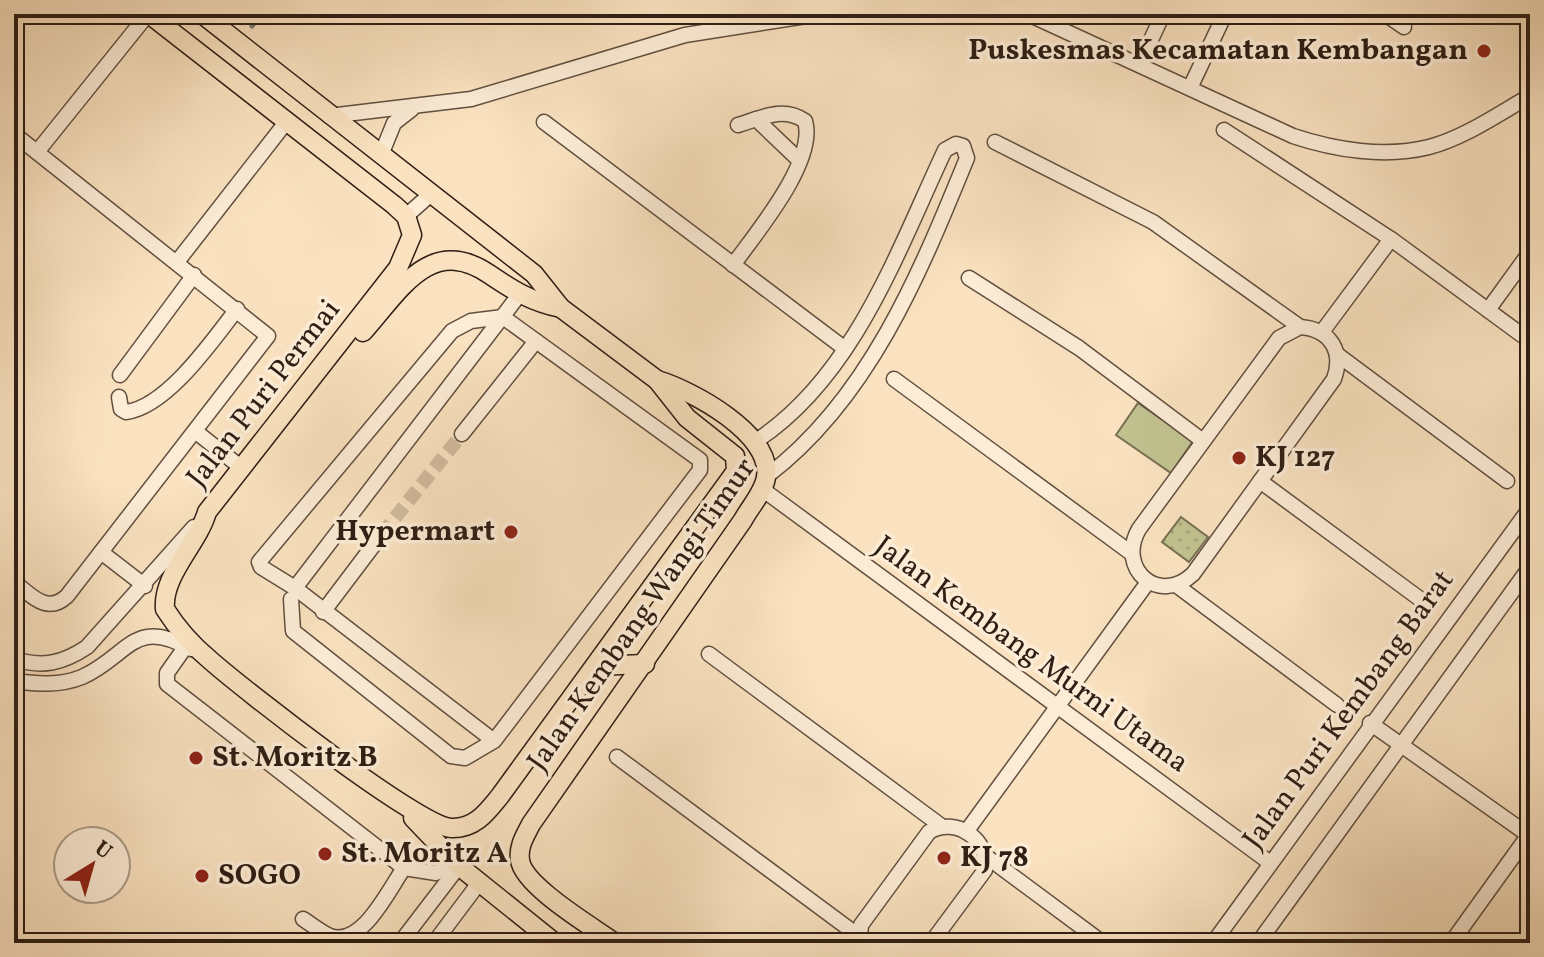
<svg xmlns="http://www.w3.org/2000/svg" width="1544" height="957" font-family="Vollkorn,serif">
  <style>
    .green { fill: #c1c290; stroke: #787052; stroke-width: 2 }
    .park { fill: url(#park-dots); stroke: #787052; stroke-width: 2 }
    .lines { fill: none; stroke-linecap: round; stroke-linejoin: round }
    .stream { stroke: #717d75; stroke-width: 5 }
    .minor-tunnel { stroke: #d1bb9e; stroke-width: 14; stroke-dasharray: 14 7; stroke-linecap: butt }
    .minor-casing { stroke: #614f3f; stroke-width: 17 }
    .major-casing { stroke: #2e1e14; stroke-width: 21 }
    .minor { stroke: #fcecd6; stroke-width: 14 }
    .major { stroke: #fae2c0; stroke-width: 18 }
    .poi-dot { fill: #8f2418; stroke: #fcecd6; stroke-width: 3 }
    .labels { text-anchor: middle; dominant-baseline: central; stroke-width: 7; stroke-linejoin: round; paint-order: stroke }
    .poi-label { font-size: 30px; font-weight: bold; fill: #2e1e14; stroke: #fcecd6; text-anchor: start }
    .street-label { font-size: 30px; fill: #2e1e14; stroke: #fcecd6 }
  </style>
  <defs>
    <pattern id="park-dots" width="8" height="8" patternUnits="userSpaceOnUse" patternTransform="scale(2)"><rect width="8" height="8" fill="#c1c290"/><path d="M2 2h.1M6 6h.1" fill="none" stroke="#a6a67b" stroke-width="1.8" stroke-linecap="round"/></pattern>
  </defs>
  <rect width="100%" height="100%" fill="#fae2c0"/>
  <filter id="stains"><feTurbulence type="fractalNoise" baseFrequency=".0025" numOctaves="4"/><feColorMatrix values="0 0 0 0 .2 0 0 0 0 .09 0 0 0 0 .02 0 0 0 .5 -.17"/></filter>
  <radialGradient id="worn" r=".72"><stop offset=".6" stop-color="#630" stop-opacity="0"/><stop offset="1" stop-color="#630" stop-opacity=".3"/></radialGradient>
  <path class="green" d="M1138,403L1193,441L1171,473L1116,435Z"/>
  <path class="park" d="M1181,517L1208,537L1189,562L1162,542Z"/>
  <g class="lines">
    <path class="stream" d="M252,26L261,14"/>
    <path class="minor-tunnel" d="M382,534L462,434"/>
    <g class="minor-casing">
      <g id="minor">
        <path d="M1028,14L1293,136C1335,150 1385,158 1429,147C1464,138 1498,114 1530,96"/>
        <path d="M1385,14L1404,27"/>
        <path d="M1149,44L1163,14"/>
        <path d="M1190,88L1224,16"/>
        <path d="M329,116L471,99L685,35L819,14"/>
        <path d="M756,119L799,160"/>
        <path d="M544,122L844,348"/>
        <path d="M1224,130L1391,239L1530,341"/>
        <path d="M14,134L268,336L67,596C47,615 31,595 14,582"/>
        <path d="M995,142L1153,222L1300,327"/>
        <path d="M37,152L148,14"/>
        <path d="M381,155L394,123L412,109"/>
        <path d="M406,216L431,194"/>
        <path d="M177,262L287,121"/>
        <path d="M733,265C756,233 817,161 805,121C783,106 761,118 738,125"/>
        <path d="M969,278L1079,348L1203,441"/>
        <path d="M1488,310L1530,252"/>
        <path d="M1300,327C1330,329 1344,351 1334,379L1193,574C1159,606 1116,569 1139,529L1279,338Z"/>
        <path d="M1322,332L1391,239"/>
        <path d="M1338,355L1507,481"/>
        <path d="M120,375L194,275"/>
        <path d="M894,379L1131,553"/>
        <path d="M119,397L121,409L126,412C167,407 213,340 237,309"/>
        <path d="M195,431L243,469"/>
        <path d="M462,434L536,341"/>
        <path d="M756,441C854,377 897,252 945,150L956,144L963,146L967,158C920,273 869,399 767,476"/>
        <path d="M1260,481L1420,599"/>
        <path d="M762,489L1269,862"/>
        <path d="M101,552L145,586"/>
        <path d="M1176,585L1337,705"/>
        <path d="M295,588L519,295"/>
        <path d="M291,599L293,631L451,756L465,758L494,741L700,470V460L503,317L471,321L452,331L259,562L261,567L295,588L494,741"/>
        <path d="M323,612L382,534"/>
        <path d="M186,646L167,673V684L404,868L436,873L455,862"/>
        <path d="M709,654L940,825"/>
        <path d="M14,659C43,668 63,663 87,647L194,527"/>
        <path d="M14,681C37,684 60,686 82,677C129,656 133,616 191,649"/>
        <path d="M1370,723L1530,836"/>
        <path d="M617,757L860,937"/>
        <path d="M966,832L1148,582"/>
        <path d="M987,857L1103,943"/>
        <path d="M303,919C311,924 321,932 330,936C362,948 389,889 404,868"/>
        <path d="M400,943L459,866"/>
        <path d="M434,943L479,883"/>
        <path d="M864,943L860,937L861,925L929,832C955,816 990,839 985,870L931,943"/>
        <path d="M1213,943L1530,508"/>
        <path d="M1258,943L1530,567"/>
        <path d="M1451,943L1530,833"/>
      </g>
    </g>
    <g class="major-casing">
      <g id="major">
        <path d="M149,14L394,205L406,216L412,235L398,268L207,512C198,544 162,575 165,609C177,628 193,646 210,660C244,690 418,826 451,828C475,829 487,812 500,796L736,471L735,456L687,418L657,380L561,308L534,274L202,14"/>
        <path d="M363,332C399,292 430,234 489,274C514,291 532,302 561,308"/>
        <path d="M595,666L645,664"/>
        <path d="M413,818L459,866L555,943"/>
        <path d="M615,943C593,927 523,886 520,860C518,846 525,836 531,824L743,520C750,507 764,492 766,477C773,434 691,390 657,380"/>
      </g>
    </g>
    <use href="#minor" class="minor"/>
    <use href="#major" class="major"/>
  </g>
  <g class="poi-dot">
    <circle cx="1484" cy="51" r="8"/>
    <circle cx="1239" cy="458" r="8"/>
    <circle cx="511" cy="532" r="8"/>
    <circle cx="196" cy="758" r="8"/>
    <circle cx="325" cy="854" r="8"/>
    <circle cx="944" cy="858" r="8"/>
    <circle cx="202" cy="876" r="8"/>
  </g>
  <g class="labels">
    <g class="poi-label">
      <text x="1468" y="51" text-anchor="end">Puskesmas Kecamatan Kembangan</text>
      <text x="1255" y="458">KJ 127</text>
      <text x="495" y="532" text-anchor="end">Hypermart</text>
      <text x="212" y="758">St. Moritz B</text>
      <text x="341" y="854">St. Moritz A</text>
      <text x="960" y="858">KJ 78</text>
      <text x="218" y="876">SOGO</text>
    </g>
    <g class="street-label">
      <text transform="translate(264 394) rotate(-52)">Jalan Puri Permai</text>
      <text transform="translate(642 615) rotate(-55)">Jalan Kembang Wangi Timur</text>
      <text transform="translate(1031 655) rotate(36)">Jalan Kembang Murni Utama</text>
      <text transform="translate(1349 710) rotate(-54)">Jalan Puri Kembang Barat</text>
    </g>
  </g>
  <rect width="1544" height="957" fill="none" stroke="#fae2c0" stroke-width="48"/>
  <rect x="16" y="16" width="1512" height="925" fill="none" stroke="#2e1e14" stroke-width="4"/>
  <rect x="24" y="24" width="1496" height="909" fill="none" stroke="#2e1e14" stroke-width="2"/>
  <g transform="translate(92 865) rotate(37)"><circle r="38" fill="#fcecd6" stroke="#aa9a88" stroke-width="2"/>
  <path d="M0-6L14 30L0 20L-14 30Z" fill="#8f2418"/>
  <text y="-12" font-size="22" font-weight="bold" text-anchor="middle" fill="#2e1e14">U</text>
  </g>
  <rect width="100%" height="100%" filter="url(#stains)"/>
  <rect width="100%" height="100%" fill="url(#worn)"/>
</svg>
